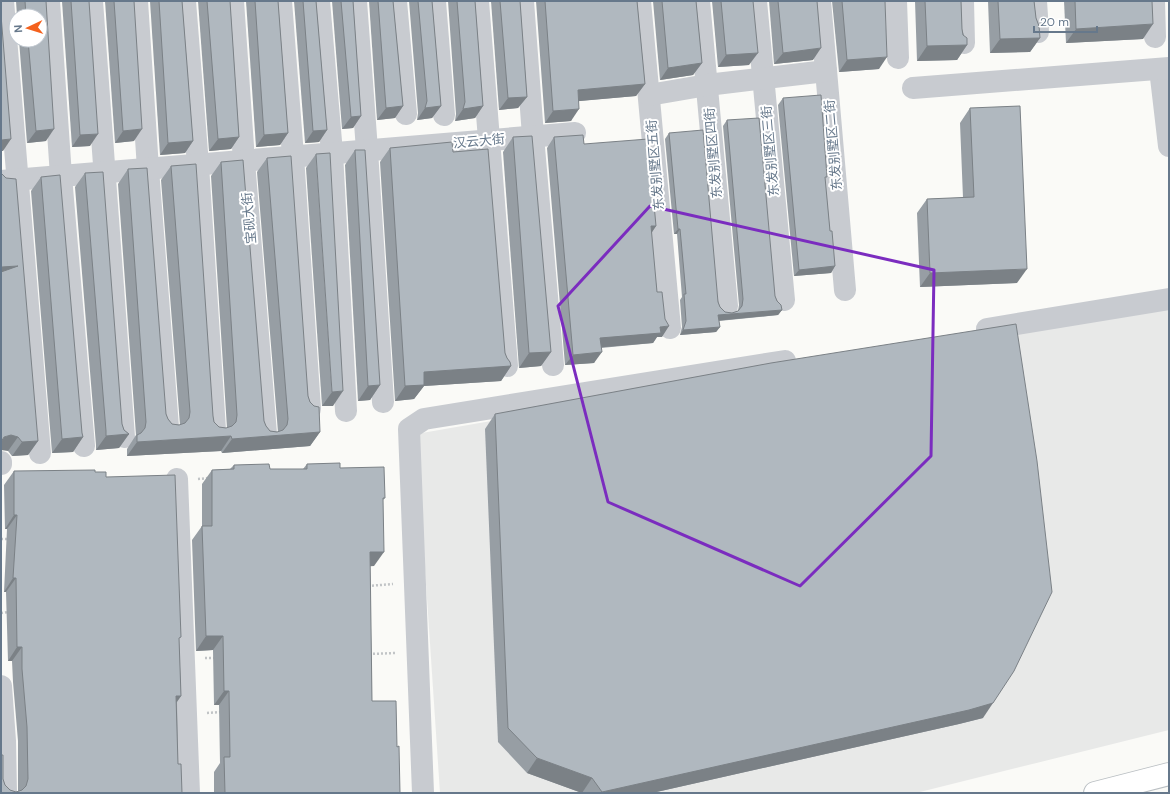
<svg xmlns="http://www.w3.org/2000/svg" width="1170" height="794" font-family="'DM Sans','Noto Sans SC',sans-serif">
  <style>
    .built { fill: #e8e9e8 }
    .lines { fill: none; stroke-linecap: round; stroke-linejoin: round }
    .major-casing { stroke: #babfc3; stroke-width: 24 }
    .path { stroke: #c1c4c6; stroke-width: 2.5; stroke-dasharray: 2 2; stroke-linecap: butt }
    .minor { stroke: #c8cbd0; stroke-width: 22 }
    .major { stroke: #fff; stroke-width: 22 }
    .wall { fill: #979ea4 }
    .shaded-wall { fill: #7b8186 }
    .building { fill: #b0b8bf; stroke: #7b8186 }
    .marked { fill: none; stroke: #7b2cbf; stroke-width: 3; stroke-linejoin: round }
    .labels { text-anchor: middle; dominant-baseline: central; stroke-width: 4; stroke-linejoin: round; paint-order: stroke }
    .street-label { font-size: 13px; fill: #66788b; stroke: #fff }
  </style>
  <rect width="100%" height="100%" fill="#fafaf7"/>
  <path class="built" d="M1169,304V730L916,793H440L416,434Z"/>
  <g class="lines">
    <g class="major-casing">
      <path id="major" d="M1095,793L1169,774"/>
    </g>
    <g class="path">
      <path d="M198,479L209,478"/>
      <path d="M1,539H9"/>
      <path d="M368,586L393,584"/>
      <path d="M1,613L8,612"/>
      <path d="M369,654L396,653"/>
      <path d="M205,658H216"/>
      <path d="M207,713L222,712"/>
    </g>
    <g class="minor">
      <path d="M3,1L40,453"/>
      <path d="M49,1L61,176L84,446"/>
      <path d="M92,1L124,437"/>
      <path d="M137,1L148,169L168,427"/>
      <path d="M185,1L198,165L215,430"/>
      <path d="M233,1L244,161L266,434"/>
      <path d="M281,1L293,156L310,409"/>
      <path d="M319,1L332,153L346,411"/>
      <path d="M356,1L367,150L383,402"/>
      <path d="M396,1L406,114"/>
      <path d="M435,1L444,115"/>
      <path d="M478,1L507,366"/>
      <path d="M523,1L533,136L553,365"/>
      <path d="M640,1L670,328"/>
      <path d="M699,1L727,306"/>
      <path d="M756,1L784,300"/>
      <path d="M820,1L845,290"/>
      <path d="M896,1L898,58"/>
      <path d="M963,1L964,43"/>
      <path d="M1036,1L1038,32"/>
      <path d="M1154,1L1155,37"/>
      <path d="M1160,69L1169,146"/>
      <path d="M913,88L1169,68"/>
      <path d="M649,95L707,85L826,71"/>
      <path d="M1,181L575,133"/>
      <path d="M987,329L1169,299"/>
      <path d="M1,462V464"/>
      <path d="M177,479L189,793"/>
      <path d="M1,686L5,741L6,793"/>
      <path d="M423,793L409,429L424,419L785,361"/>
    </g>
    <use href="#major" class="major"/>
  </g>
  <g class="wall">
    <path d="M16,1H46V141L27,143L19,40H40V16H17Z"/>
    <path d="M62,1H89L90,146L72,147Z"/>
    <path d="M105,1H134V141L115,143Z"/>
    <path d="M150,1H182L193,141L185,153L160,155Z"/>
    <path d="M198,1H230L239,137L231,149L209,151Z"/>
    <path d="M246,1H278L288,133L280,145L256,147Z"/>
    <path d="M294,1H316L327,130L319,142L305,143Z"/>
    <path d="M332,1H353L361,116L353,128L342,129Z"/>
    <path d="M369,1H393L403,106L395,118L377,120Z"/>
    <path d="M409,1H432L441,106L432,118L417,120L418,113Z"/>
    <path d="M448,1H475L483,106L475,118L455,121L456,114Z"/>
    <path d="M491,1H520L527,97L518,108L499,110Z"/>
    <path d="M536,1H637L645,84L636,96L578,101L571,121L545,123Z"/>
    <path d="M653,1H696L702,63L693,75L660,80Z"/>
    <path d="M712,1H753L749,65L718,67Z"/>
    <path d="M769,1H817L813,60L774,64Z"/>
    <path d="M832,1H885L879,69L839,72Z"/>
    <path d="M915,1H961L962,29L967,45L957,60L917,61Z"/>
    <path d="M988,1H1034L1036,18L1040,38L1030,52L990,53Z"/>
    <path d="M1064,1H1152L1143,39L1066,43Z"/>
    <path d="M783,98L825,180L830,231L835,266L831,273L794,276L778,105Z"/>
    <path d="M970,108L1017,283L920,287L917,213L927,199L963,198L960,123Z"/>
    <path d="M727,120L775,296L782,310L778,315L719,321L720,327L716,332L680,335L682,327L680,300L682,297L677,234H674L665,139L669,133L720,307L725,312L732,313L738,311L739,305L723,126Z"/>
    <path d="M513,137L551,352L541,366L519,368L503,152Z"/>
    <path d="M554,137L584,144L656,226L651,233L657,292L662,337H657L653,343L601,348L594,363L565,365L547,148Z"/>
    <path d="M390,148L453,152L505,353L507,358L511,366L501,381L424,386L414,399L395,401L380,162Z"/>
    <path d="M355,150L380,385L370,400L358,401L345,165Z"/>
    <path d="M316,154L333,406H322L306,168Z"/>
    <path d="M267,158L308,396L320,432L310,446L222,453L221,451L127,456V449L136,435L118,184L128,169L166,414L168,419L172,424L180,425L161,180L171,166L213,416L214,422L219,427L226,428H227L211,176L221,162L264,421L266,426L270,431L278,432L257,172Z"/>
    <path d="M1,173L38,441L28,455L12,456L8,451Z"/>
    <path d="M85,173L122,424L124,430L129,434L119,448L96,450V445L75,187Z"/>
    <path d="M41,177L82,433L83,437L73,452L52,453L31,191Z"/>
    <path d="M495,414L983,718L959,724L652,793H582L527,773L498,742L485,429Z"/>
    <path d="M307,464L340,468L385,498L383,500L374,566H370L372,701L397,747L400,793H214V772L220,763L219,705H214L213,650L196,651L192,540L202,526V484L212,470L230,469L234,465L270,469H303Z"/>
    <path d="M14,471L95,472L106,477L179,639L181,696L177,702L178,764L182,793H1L3,779L5,785L10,790L16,792L18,791V741L13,682L12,661H8L6,592H4L7,529H5L4,485Z"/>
  </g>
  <g class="shaded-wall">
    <path d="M1153,24L1143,39L1066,43L1076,29Z"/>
    <path d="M1040,38L1030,52L990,53L1000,39Z"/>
    <path d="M967,45L957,60L917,61L927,46Z"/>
    <path d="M821,48L813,60L774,64L783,53Z"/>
    <path d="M758,53L749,65L718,67L726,55Z"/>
    <path d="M887,57L879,69L839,72L847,60Z"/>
    <path d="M702,63L693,75L660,80L668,68Z"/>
    <path d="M645,84L636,96L569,102L578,90Z"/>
    <path d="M527,97L518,108L499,110L508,98Z"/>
    <path d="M403,106L395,118L377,120L386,108Z"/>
    <path d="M441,106L432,118L417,120L425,108Z"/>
    <path d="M483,106L475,118L455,121L463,109Z"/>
    <path d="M579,109L571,121L545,123L553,111Z"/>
    <path d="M361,116L353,128L342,129L351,117Z"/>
    <path d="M54,129L46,141L27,143L36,131Z"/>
    <path d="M142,129L134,141L115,143L123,131Z"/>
    <path d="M327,130L319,142L305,143L313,131Z"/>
    <path d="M288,133L280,145L256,147L264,135Z"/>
    <path d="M98,134L90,146L72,147L80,135Z"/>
    <path d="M239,137L231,149L209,151L218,139Z"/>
    <path d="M11,139L3,151H1V140Z"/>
    <path d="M193,141L185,153L160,155L168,143Z"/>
    <path d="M651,226H656L649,237Z"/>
    <path d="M678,229H680L677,234H674Z"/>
    <path d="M18,266L1,280V267Z"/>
    <path d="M835,266L831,273L794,276L799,270Z"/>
    <path d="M1027,269L1017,283L920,287L930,273Z"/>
    <path d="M782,310L778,315L715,321L718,315Z"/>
    <path d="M669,326L662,337H657L653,343L593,348L600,338L660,327Z"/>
    <path d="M720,327L716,332L680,335L683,330Z"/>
    <path d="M551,352L541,366L519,368L529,353Z"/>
    <path d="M602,352L594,363L565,365L573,355Z"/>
    <path d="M511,366L501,381L424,386L414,399L395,401L405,386L424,372Z"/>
    <path d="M380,385L370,400L358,401L368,386Z"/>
    <path d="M343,391L333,406H322L332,392Z"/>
    <path d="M320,432L310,446L222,453L232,439Z"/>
    <path d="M129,434L119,448L96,450L106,436Z"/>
    <path d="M11,435L18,437L8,451L1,450V442L4,437Z"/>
    <path d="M231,436L221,451L127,456L137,442Z"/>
    <path d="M83,437L73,452L52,453L62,439Z"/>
    <path d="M38,441L28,455L12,456L22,442Z"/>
    <path d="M14,515H17L7,529H5Z"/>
    <path d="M370,552H384L374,566L360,567Z"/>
    <path d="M13,578H16L6,592H4Z"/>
    <path d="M206,636H223L213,650L196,651Z"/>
    <path d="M17,647H22L12,661H8Z"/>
    <path d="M224,691H229L219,705H214Z"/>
    <path d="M176,696H181L171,710Z"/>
    <path d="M993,703L983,718L959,724L652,793H602V792Z"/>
    <path d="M537,758L592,778L582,793L527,773Z"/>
  </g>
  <g class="building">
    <path d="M25,1H46L54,129L36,131L28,40H40V16H26Z"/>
    <path d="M71,1H89L98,134L80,135Z"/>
    <path d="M114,1H134L142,129L123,131Z"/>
    <path d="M159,1H182L193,141L168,143Z"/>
    <path d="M207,1H230L239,137L218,139Z"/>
    <path d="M255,1H278L288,133L264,135Z"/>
    <path d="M303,1H316L327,130L313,131Z"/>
    <path d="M341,1H353L361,116L351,117Z"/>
    <path d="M378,1H393L403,106L386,108Z"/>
    <path d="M418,1H432L441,106L425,108L427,101Z"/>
    <path d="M457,1H475L483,106L463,109L465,102Z"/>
    <path d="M500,1H520L527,97L508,98Z"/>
    <path d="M545,1H637L645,84L578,90L579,109L553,111Z"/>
    <path d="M662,1H696L702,63L668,68Z"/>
    <path d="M721,1H753L758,53L726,55Z"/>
    <path d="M778,1H817L821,48L783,53Z"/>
    <path d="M842,1H885L887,57L847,60Z"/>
    <path d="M925,1H961L962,29L963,35L967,38V45L927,46Z"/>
    <path d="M998,1H1034L1036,18L1039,26L1040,38L1000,39Z"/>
    <path d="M1075,1H1152L1153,24L1076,29Z"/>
    <path d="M1,15L11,139L1,140Z"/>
    <path d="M821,95L827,177H825L830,231H832L835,266L799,270L783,98Z"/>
    <path d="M1020,106L1027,269L930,273L927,199L974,197L970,108Z"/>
    <path d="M759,118L775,296L777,301L781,305L782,310L718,315L720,327L683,330L686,321L684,294H686L680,229H678L669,133L703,130L718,302L720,307L725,312L732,313L738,311L742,306L743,299L727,120Z"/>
    <path d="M583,135L584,144L648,139L656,226H651L657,292H662L665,319L669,326L660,327L661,333L600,338L602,352L573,355L554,137Z"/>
    <path d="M532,136L551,352L529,353L513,137Z"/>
    <path d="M452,142L453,152L488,149L505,353L507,358L510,362L511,366L424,372V385L405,386L390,148Z"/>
    <path d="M355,150H365L380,385L368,386Z"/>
    <path d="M330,153L343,391L332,392L316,154Z"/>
    <path d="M291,156L308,396L310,402L314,406L319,407L320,432L232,439L231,436L137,442V435L141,433L145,428L146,422L128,169L147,168L166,414L168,419L172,424L179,425L185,423L189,418L190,412L171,166L196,164L213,416L214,422L219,427L226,428L232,426L236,422L237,415L221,162L243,160L264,421L266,426L270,431L277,432L283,430L287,425L288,419L267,158Z"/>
    <path d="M103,172L122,424L124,430L129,434L106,436V431L85,173Z"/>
    <path d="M1,173L6,178L16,179L38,441L22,442L18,437L11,435L4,437L1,442V272L18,266L1,267Z"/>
    <path d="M60,175L82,433L83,437L62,439L41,177Z"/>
    <path d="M1016,324L1037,461L1052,592L1014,671L993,703L969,710L602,792L592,778L537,758L508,728L495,414L771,363Z"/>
    <path d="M340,463V468L384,467L385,498H383L384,552H370L372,701H396L397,747L399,746L400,793H225L224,757H230L229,691H224L223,636H206L202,526H212V470L234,469V465L269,464L270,469H307V464Z"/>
    <path d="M95,470V472H106V477L175,475L181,637L179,638L181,696H176L178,764H181L182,793H1V755H3V779L5,785L10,790L16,792L22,790L26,786L28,779L27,727L22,669V647H17L16,578H13L17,515H14V471Z"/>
  </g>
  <path class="marked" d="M650,206L934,270L931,456L800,586L608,502L558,306Z"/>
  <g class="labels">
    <g class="street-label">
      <text transform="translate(479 141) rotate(-5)">汉云大街</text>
      <text transform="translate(833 145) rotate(-95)">东发别墅区二街</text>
      <text transform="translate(770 151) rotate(-95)">东发别墅区三街</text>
      <text transform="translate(713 153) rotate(-95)">东发别墅区四街</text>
      <text transform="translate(655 165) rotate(-95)">东发别墅区五街</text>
      <text transform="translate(249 218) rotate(-95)">宝砚大街</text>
    </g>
  </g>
  <rect width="1170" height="794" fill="none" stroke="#66788b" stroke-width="4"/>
  <g transform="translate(28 28) rotate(266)"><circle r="19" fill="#ffffff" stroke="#c2c9d1"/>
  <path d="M0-3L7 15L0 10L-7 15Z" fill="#f4611d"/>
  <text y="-6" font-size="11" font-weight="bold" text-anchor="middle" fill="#66788b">N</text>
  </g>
  <path d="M1034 26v6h63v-6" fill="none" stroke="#66788b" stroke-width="2"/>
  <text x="1040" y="26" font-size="12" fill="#66788b" stroke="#ffffff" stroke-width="3" paint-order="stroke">20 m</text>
</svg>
